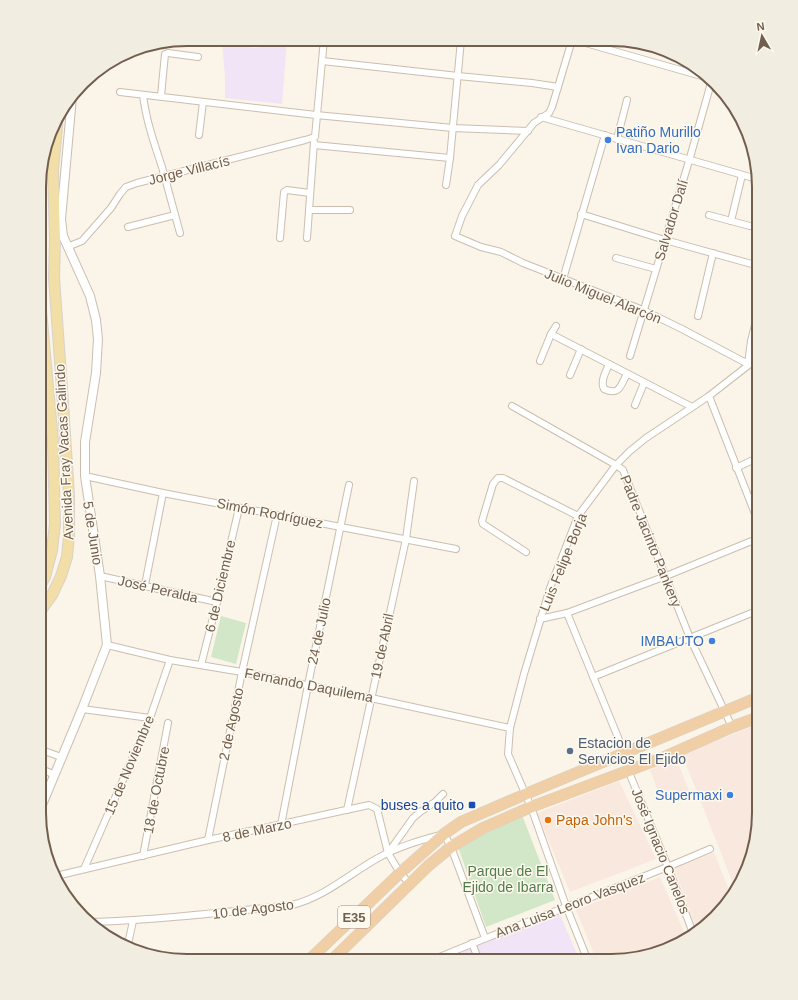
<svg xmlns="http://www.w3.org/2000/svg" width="798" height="1000" font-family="Helvetica,sans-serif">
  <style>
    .commercial { fill: #f9e8dd }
    .education { fill: #f2e4f7 }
    .green { fill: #d1e7c7 }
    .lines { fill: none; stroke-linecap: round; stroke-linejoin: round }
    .minor-casing { stroke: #cbbeaf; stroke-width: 8 }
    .tertiary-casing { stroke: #cbbeaf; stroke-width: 10 }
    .primary-casing { stroke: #d8d2cd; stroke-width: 12 }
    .trunk-casing { stroke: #d8d2cd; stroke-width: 12 }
    .minor { stroke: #fff; stroke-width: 6 }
    .tertiary { stroke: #fff; stroke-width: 8 }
    .primary { stroke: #f2dea7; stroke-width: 10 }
    .trunk { stroke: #f0cea6; stroke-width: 11 }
    .shop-dot { fill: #3f7fe0; stroke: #fdf9ee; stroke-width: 1.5 }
    .service-dot { fill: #5c6f8a; stroke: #fdf9ee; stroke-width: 1.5 }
    .transit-dot { fill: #1a4fb4; stroke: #fdf9ee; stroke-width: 1.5 }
    .food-dot { fill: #e8710a; stroke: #fdf9ee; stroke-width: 1.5 }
    .labels { text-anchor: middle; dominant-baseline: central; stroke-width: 3; stroke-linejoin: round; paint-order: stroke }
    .shield { fill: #fdf9ee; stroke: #9c8c7e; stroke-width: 1 }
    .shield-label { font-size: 13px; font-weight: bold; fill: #725e4e }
    .shop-label { font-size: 14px; fill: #366cbe; stroke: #fdf9ee; text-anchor: end }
    .street-label { font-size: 14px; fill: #725e4e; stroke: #fdf9ee }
    .service-label { font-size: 14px; fill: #4e5e75; stroke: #fdf9ee; text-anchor: start }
    .transit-label { font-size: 14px; fill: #164399; stroke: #fdf9ee; text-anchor: end }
    .food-label { font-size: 14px; fill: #c56008; stroke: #fdf9ee; text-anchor: start }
    .park-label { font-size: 14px; fill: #547c4a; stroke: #fdf9ee }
    .rim { fill: none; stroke: #725e4e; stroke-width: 2 }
  </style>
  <rect width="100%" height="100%" fill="#faf5e8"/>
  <g class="commercial">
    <path d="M759,724V823L736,891L682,754Z"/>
    <path d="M676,758L689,791L664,799H661L650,770Z"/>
    <path d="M619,781L656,859L570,892L537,813Z"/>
    <path d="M714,853L732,897L697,930L674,868Z"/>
    <path d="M660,877L687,939L685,941L620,961H597L576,910Z"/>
  </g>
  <g class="education">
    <path d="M285,39H287L282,104L225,98V77L222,41L254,48L274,45Z"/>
    <path d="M559,912L580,961H441Z"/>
  </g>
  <g class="green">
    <path d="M221,616L246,623L236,664L211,657Z"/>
    <path d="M522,815L555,900L486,927L458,847Z"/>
  </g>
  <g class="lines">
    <g class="minor-casing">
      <g id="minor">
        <path d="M572,40L552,107L549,113L534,123L499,165L478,185L462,216L455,236L481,247L501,252L523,263L643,310L682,329L748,364L751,341L759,309"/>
        <path d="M575,40L705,77"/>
        <path d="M322,61L458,76L532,83L558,87"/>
        <path d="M120,92L316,115L453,128L528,131"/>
        <path d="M143,95C146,120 154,143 162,167C168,189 174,211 180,233"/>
        <path d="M161,96L165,54L168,53L198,57"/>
        <path d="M541,117L757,179"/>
        <path d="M199,135L203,102"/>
        <path d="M617,139L627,100"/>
        <path d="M314,145L450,158"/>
        <path d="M446,185L450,158L461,40"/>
        <path d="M309,210H350"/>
        <path d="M581,214L665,240L759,266"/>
        <path d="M709,215L731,221L742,175"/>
        <path d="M731,221L750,226"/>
        <path d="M128,227L175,215"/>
        <path d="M280,238L284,192L287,190L310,193"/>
        <path d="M307,238L314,142"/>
        <path d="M67,247L82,241L111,208L120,194L126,187L137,183L305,140L315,137L324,39"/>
        <path d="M616,258L656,269"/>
        <path d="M563,279L605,135"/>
        <path d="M698,316L713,253"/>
        <path d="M556,326L551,334L609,364"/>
        <path d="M751,341L759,346"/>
        <path d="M630,356L689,161L711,83"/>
        <path d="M540,361L551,334"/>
        <path d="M627,374C620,386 620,396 604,389C600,381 606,372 609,364L692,407"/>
        <path d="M570,375L581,349"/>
        <path d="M709,396L759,524"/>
        <path d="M635,405L644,383"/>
        <path d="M512,406L616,465L623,470L690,638L732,727"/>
        <path d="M736,468L759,457"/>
        <path d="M85,476L163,493L456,549"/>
        <path d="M526,552L483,524L482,521L493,484L498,478H503L578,516"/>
        <path d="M100,576L217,602"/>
        <path d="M145,585L163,493"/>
        <path d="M567,613L624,752"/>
        <path d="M540,619L567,613L666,576L759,538"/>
        <path d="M107,645L170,660L242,672L371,698L510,728"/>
        <path d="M201,665L217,602L239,508"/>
        <path d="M593,677L759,610"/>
        <path d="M82,709L150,718"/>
        <path d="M39,749L61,757"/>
        <path d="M39,768L55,775"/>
        <path d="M628,770L668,867L693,933"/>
        <path d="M347,810L406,539L414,481"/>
        <path d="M281,825L308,685L349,485"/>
        <path d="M208,840L242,672L277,515"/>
        <path d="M388,853L413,818L420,812L435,802L443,794"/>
        <path d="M143,856L168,723"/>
        <path d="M84,869L150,718L170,660"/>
        <path d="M56,876L208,840L369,805L377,809L388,853L400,873L410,884"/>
        <path d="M92,922C159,920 226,912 292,905C325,897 349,874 378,858C399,846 422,840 444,834L451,847L485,938"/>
        <path d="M472,943L479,961"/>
        <path d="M128,944L133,921"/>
        <path d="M430,961C523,922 618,889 710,849"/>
        <path d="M588,961L566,906L531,807L508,754L510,728L524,674L550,588L578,516L616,465L630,451L646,438L709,396L759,357"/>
      </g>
    </g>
    <g class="tertiary-casing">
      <path id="tertiary" d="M39,812L82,709L107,645L100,576L85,476V442L96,373L98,339L96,320L90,296L63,236L61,219L72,97"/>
    </g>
    <g class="primary-casing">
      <g id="primary">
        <path d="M39,588L45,577L52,550L55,524L53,442L40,299"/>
        <path d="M39,613L52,595L61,576L67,557L69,535V496L62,389L54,278L55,239L53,171L58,115"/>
      </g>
    </g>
    <g class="trunk-casing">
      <g id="trunk">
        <path d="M308,961L400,873L444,834L461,822L533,791L759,697"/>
        <path d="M331,961L428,866L451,847L483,828L531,807L662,758L732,727L759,717"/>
      </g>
    </g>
    <use href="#minor" class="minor"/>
    <use href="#tertiary" class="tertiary"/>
    <use href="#primary" class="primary"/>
    <use href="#trunk" class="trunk"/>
  </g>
  <g class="shop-dot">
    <circle cx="608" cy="140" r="4"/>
    <circle cx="712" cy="641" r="4"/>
    <circle cx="730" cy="795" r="4"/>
  </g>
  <circle class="service-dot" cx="570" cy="751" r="4"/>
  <rect class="transit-dot" x="468" y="801" width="8" height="8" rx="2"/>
  <circle class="food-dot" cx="548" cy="820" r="4"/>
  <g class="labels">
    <rect class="shield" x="338" y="906" width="32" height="22" rx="3"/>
    <g class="shield-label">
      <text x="354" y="917">E35</text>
    </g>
    <g class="shop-label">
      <text x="616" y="132" text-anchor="start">Patiño Murillo<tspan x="616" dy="16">Ivan Dario</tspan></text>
      <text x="704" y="641">IMBAUTO</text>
      <text x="722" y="795">Supermaxi</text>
    </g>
    <g class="street-label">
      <text transform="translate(189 170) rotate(-14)">Jorge Villacís</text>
      <text transform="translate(671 220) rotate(-73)">Salvador Dalí</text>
      <text transform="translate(603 296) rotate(22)">Julio Miguel Alarcón</text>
      <text transform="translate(64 452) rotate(-93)">Avenida Fray Vacas Galindo</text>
      <text transform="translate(270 513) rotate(11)">Simón Rodríguez</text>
      <text transform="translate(93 533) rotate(81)">5 de Junio</text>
      <text transform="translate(651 541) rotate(68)">Padre Jacinto Pankery</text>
      <text transform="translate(563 562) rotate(-68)">Luis Felipe Borja</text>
      <text transform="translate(220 586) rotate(-77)">6 de Diciembre</text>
      <text transform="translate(158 589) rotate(13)">José Peralda</text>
      <text transform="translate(319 631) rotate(-78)">24 de Julio</text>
      <text transform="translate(382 646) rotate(-78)">19 de Abril</text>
      <text transform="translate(309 685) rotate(11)">Fernando Daquilema</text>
      <text transform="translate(231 724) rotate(-78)">2 de Agosto</text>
      <text transform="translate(129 765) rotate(-67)">15 de Noviembre</text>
      <text transform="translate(156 790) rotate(-79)">18 de Octubre</text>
      <text transform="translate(257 830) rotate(-12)">8 de Marzo</text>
      <text transform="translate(661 851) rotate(68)">José Ignacio Canelos</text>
      <text transform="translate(570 905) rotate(-21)">Ana Luisa Leoro Vasquez</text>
      <text transform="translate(253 909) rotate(-7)">10 de Agosto</text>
    </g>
    <g class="service-label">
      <text x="578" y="743">Estacion de<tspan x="578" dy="16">Servicios El Ejido</tspan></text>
    </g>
    <g class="transit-label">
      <text x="464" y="805">buses a quito</text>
    </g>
    <g class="food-label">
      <text x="556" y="820">Papa John's</text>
    </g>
    <g class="park-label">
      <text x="508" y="871">Parque de El<tspan x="508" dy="16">Ejido de Ibarra</tspan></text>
    </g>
  </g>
  <path d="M0 0H798V1000H0ZM187 46H611A141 141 0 0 1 752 187V813A141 141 0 0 1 611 954H187A141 141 0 0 1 46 813V187A141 141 0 0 1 187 46Z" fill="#f2ede1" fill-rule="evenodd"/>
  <path class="rim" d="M187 46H611A141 141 0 0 1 752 187V813A141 141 0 0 1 611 954H187A141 141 0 0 1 46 813V187A141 141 0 0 1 187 46Z"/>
  <g transform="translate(762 36) rotate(351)" stroke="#fdf9ee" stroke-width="3" paint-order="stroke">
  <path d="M0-3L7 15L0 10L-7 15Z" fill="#725e4e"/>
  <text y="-6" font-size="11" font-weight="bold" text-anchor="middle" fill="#725e4e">N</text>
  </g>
</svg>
